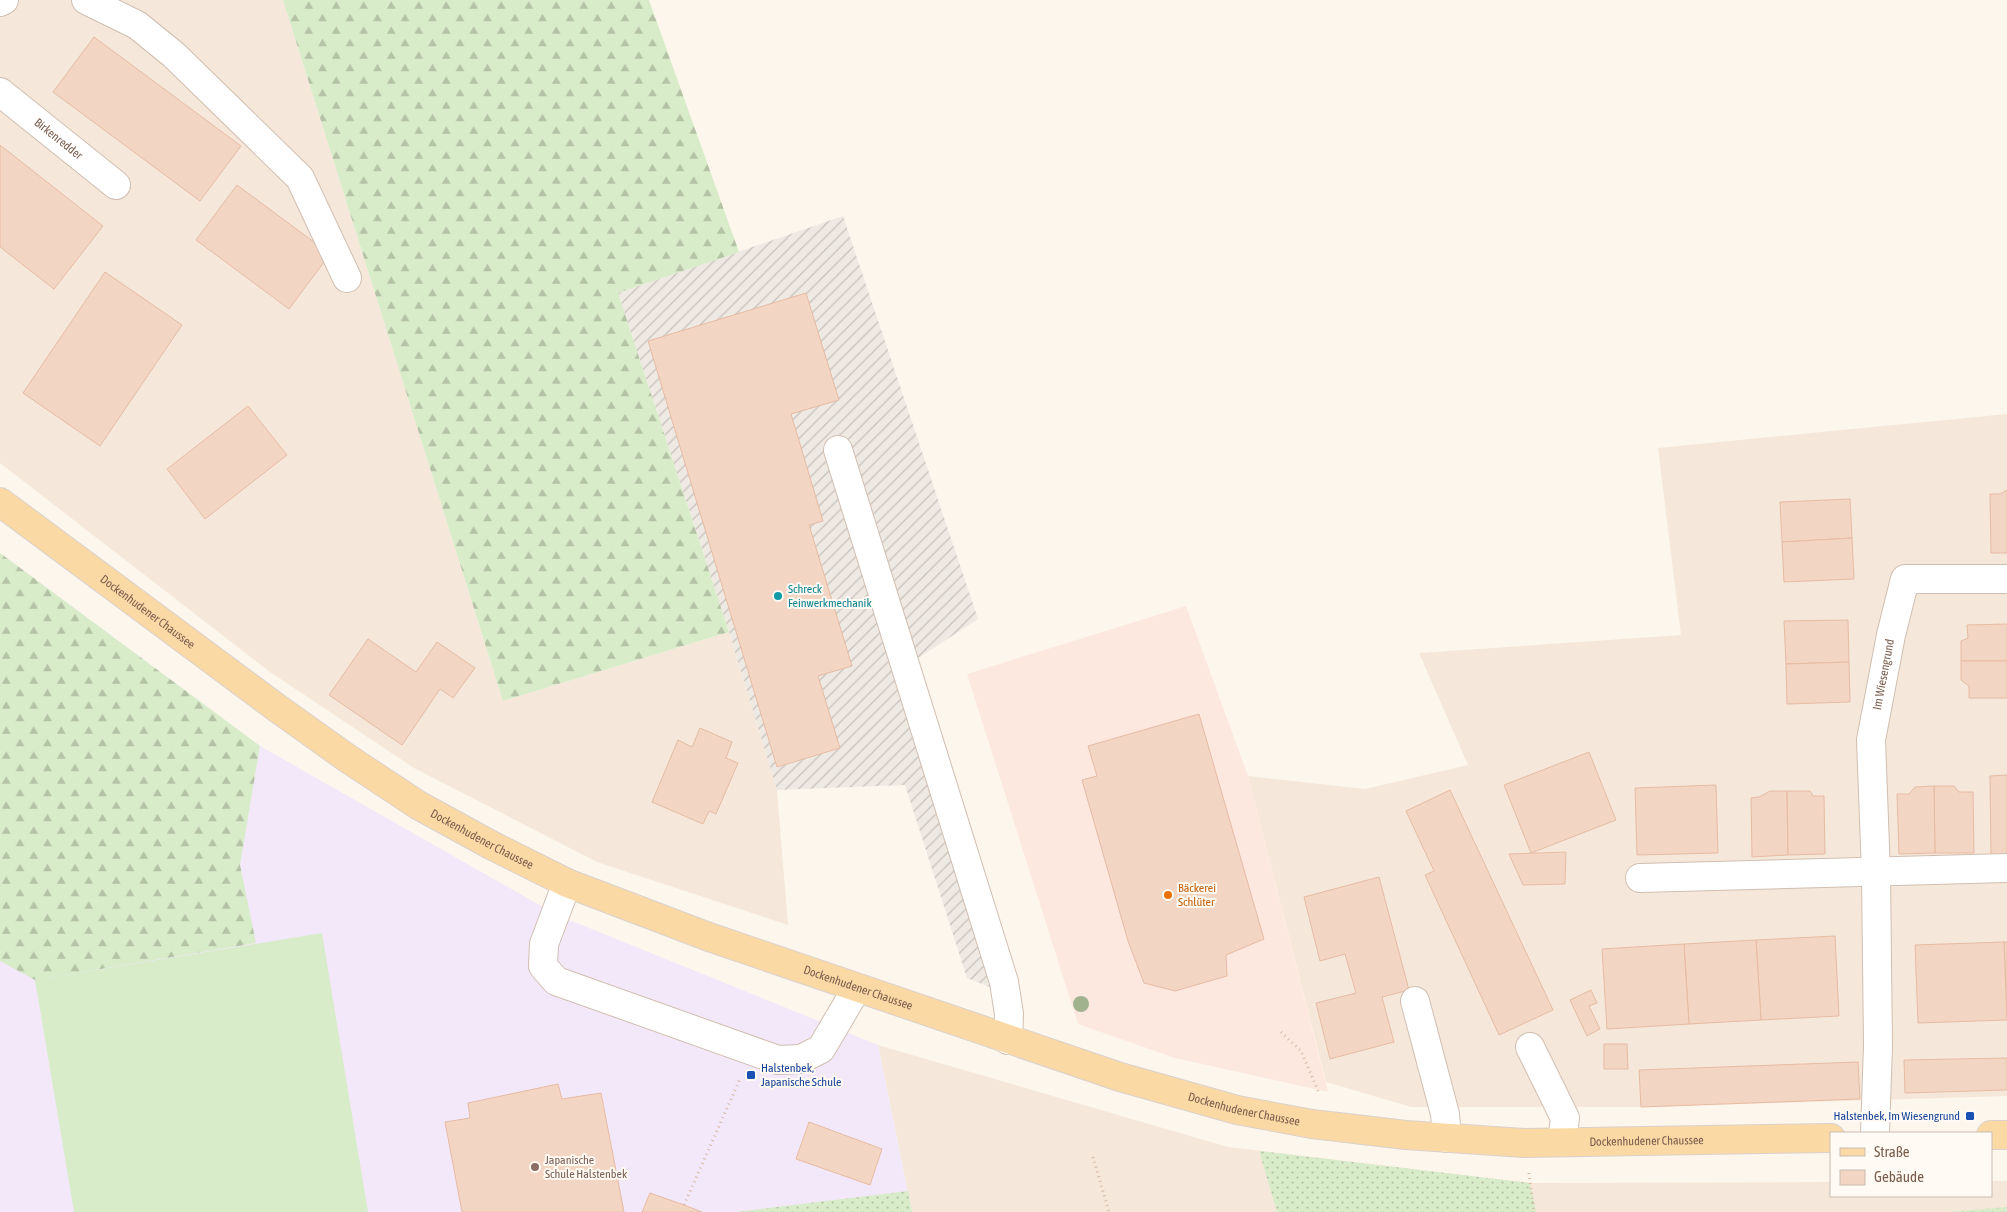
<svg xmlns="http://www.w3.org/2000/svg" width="2007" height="1212" font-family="'Asap Condensed',sans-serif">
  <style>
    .residential { fill: #f5e8da }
    .commercial { fill: #fde8e0 }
    .industrial { fill: url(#industrial-furrows) }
    .education { fill: #f3e8fa }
    .grass { fill: url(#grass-dots) }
    .forest { fill: url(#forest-firs) }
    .pitch { fill: #d8ecc9 }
    .building { fill: #f3d5c3; stroke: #e6bba3 }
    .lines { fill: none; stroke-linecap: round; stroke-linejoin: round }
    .minor-casing { stroke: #d1beb0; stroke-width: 30 }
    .major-casing { stroke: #dad1cd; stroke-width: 30 }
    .path { stroke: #d9b8a5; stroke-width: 3; stroke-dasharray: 1 4; stroke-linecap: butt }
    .minor { stroke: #fff; stroke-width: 28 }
    .major { stroke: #fbd9a5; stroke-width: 28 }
    .tree { fill: #a0b28e }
    .culture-dot { fill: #0f9aa8; stroke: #fffaf3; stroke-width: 2 }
    .food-dot { fill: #e8710a; stroke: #fffaf3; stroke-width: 2 }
    .transit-dot { fill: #1a4fb4; stroke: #fffaf3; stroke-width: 2 }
    .education-dot { fill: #8d6e63; stroke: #fffaf3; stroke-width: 2 }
    .labels { text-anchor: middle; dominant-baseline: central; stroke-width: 4; stroke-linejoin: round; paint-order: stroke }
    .street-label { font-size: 12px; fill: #7a5c4d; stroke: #fffaf3 }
    .culture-label { font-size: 12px; fill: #0d838f; stroke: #fffaf3; text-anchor: start }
    .food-label { font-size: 12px; fill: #c56008; stroke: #fffaf3; text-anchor: start }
    .transit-label { font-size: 12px; fill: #164399; stroke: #fffaf3; text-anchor: start }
    .education-label { font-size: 12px; fill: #785e54; stroke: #fffaf3; text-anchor: start }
  </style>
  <defs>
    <pattern id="industrial-furrows" width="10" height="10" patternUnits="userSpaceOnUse" patternTransform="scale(1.25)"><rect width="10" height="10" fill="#efe9e4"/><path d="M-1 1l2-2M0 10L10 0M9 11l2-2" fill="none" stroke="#c7c0bb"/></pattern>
    <pattern id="grass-dots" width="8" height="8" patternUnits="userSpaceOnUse" patternTransform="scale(1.25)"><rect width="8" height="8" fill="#d8ecc9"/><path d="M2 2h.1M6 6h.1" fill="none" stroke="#b4c2a5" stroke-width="1.8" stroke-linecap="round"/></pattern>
    <pattern id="forest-firs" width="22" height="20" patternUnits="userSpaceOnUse" patternTransform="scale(1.25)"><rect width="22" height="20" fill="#d8ecc9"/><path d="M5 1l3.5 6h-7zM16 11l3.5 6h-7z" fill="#b4c2a5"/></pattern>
  </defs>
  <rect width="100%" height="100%" fill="#fdf6ec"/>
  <g class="residential">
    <path d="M0,0H283L503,701L729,632L777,790L788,925L597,862L414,768L270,672L0,463Z"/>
    <path d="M2007,414V1096L1641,1107H1411L1326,1082L1248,776L1365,789L1468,765L1419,653L1681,635L1658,448Z"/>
    <path d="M878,1045L1228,1147L1531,1183L1831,1182V1196H1991V1181H2007V1212H912Z"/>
  </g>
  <path class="commercial" d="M1186,606L1248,776L1328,1092L1175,1058L1078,1024L967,674Z"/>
  <path class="industrial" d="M843,216L978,619L906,666L1019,999L967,978L905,785L777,790L729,632L618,293Z"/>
  <path class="education" d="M0,553L260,746L557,915L878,1045L912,1212H0Z"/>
  <g class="grass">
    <path d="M1259,1151L1530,1183L1536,1212H1277Z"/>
    <path d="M908,1191L912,1212H735Z"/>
    <path d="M2007,1207V1212H1949Z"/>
  </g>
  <g class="forest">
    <path d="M283,0H649L739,252L618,293L729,632L503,701Z"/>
    <path d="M0,553L260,746L240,865L256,943L35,980L0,961Z"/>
  </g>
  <path class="pitch" d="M322,933L368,1212H74L35,980Z"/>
  <g class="building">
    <path d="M94,37L241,146L200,201L53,92Z"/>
    <path d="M0,145L103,226L54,289L0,247Z"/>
    <path d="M237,185L330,254L289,309L196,240Z"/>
    <path d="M105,272L182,325L100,446L23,393Z"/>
    <path d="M806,293L839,400L791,414L823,521L809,525L852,666L818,676L840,748L777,767L648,341Z"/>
    <path d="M248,406L287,455L205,519L167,469Z"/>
    <path d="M2007,490V553H1991L1990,494H2000Z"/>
    <path d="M1850,499L1852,538L1782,542L1780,502Z"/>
    <path d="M1852,538L1854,579L1784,582L1782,542Z"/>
    <path d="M1848,620L1849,662L1786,664L1784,621Z"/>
    <path d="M2007,624V661H1961V641L1968,638L1967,625Z"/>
    <path d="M368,639L416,672L437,642L475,668L453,698L440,689L402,745L329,695Z"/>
    <path d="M1961,661H2007V698H1969V686L1961,680Z"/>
    <path d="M1849,662L1850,702L1787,704L1786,664Z"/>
    <path d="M1199,714L1264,939L1226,955L1227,976L1175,991L1144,983L1128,941L1082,780L1097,776L1088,746Z"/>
    <path d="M700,728L732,742L726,758L738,763L716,814L709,811L703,824L652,802L678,740L692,747Z"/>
    <path d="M1589,752L1616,820L1531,853L1504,785Z"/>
    <path d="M2007,775V855L1991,856L1990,776Z"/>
    <path d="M1716,785L1718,853L1637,855L1635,788Z"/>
    <path d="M1934,786H1954L1959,792H1973L1974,853H1935Z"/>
    <path d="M1934,786L1935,853L1899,854L1897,794H1909L1915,787Z"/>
    <path d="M1450,790L1553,1010L1499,1035L1425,875L1434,871L1406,811Z"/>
    <path d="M1770,791H1787L1788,855L1752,857L1751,798L1759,797Z"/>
    <path d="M1787,791H1810L1813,796H1824L1825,854L1788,855Z"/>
    <path d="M1566,852L1565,884L1523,885L1509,854Z"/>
    <path d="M1379,877L1409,990L1382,997L1394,1042L1330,1059L1316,1003L1356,993L1345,954L1320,961L1304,897Z"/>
    <path d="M1835,936L1839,1016L1761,1020L1756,940Z"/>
    <path d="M1756,940L1761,1020L1689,1024L1684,944Z"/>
    <path d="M2004,942H2007V1020Z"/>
    <path d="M2004,942L2007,1020L1918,1023L1915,945Z"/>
    <path d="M1684,944L1689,1024L1607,1029L1602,949Z"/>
    <path d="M1591,990L1597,1003L1589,1006L1600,1029L1587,1036L1570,1000Z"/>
    <path d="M1604,1044H1627L1628,1069H1604Z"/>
    <path d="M2007,1058V1090L1905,1093L1904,1060Z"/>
    <path d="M1858,1062L1860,1099L1641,1107L1639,1070Z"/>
    <path d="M558,1084L562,1099L601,1093L624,1212H462L445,1122L470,1118L468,1103Z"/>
    <path d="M809,1122L882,1149L870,1185L796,1159Z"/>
    <path d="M650,1193L684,1205L702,1212H642Z"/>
  </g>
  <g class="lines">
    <g class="minor-casing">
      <g id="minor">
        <path d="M86,0L137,25L174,55L300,178L347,278"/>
        <path d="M0,2L4,0"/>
        <path id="s1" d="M0,92L116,185"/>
        <path d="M838,450L1004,982L1009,1014L1008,1040"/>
        <path d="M1640,878L2007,868"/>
        <path d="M567,883L544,944L543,966L556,981L778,1060L801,1059L821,1049L857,988"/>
        <path d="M1415,1001L1445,1114L1447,1138"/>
        <path d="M1530,1047L1565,1118L1562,1142"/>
        <path id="s2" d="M1875,1133L1878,1046L1876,873L1871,740L1891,635L1905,579H2007"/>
      </g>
    </g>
    <g class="major-casing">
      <g id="major">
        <path id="s3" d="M0,502L277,708L347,758L418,805L491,845L567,883L709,937L1120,1077L1237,1110L1312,1124L1406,1135L1524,1143L1831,1138"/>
        <path d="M1991,1135H2007"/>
      </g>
    </g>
    <g class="path">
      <path d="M1281,1032L1301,1051L1319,1093"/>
      <path d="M1093,1157L1109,1212"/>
      <path d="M1529,1173L1534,1212"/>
      <path d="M684,1205L740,1079"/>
    </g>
    <use href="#minor" class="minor"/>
    <use href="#major" class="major"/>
  </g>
  <circle class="tree" cx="1081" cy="1004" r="8"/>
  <circle class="culture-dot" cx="778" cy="596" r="5"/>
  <circle class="food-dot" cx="1168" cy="895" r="5"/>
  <g class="transit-dot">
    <rect x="746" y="1070" width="10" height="10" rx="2.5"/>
    <rect x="1965" y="1111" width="10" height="10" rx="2.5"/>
  </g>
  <circle class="education-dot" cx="535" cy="1167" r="5"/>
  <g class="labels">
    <g class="street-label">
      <text stroke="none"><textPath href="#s1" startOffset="75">Birkenredder</textPath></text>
      <text stroke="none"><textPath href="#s3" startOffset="184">Dockenhudener Chaussee</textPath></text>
      <text stroke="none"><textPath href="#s2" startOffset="460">Im Wiesengrund</textPath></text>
      <text stroke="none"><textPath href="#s3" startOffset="589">Dockenhudener Chaussee</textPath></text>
      <text stroke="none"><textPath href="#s3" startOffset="994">Dockenhudener Chaussee</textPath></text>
      <text stroke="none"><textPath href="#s3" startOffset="1399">Dockenhudener Chaussee</textPath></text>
      <text stroke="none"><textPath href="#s3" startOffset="1804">Dockenhudener Chaussee</textPath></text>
    </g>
    <g class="culture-label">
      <text x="788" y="589">Schreck<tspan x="788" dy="14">Feinwerkmechanik</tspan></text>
    </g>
    <g class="food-label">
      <text x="1178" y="888">Bäckerei<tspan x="1178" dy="14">Schlüter</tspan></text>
    </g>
    <g class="transit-label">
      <text x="761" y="1068">Halstenbek,<tspan x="761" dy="14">Japanische Schule</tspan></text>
      <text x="1960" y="1116" text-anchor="end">Halstenbek, Im Wiesengrund</text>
    </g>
    <g class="education-label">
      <text x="545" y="1160">Japanische<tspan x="545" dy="14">Schule Halstenbek</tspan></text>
    </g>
  </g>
  <rect x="1830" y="1132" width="162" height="65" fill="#fffaf3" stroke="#cabbb1"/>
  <rect x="1840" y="1148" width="25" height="8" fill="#fbd9a5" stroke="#cabbb1"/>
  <text x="1874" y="1157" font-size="15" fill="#7a5c4d">Straße</text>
  <rect x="1840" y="1170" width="25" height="15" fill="#f3d5c3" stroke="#cabbb1"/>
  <text x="1874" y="1182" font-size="15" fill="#7a5c4d">Gebäude</text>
</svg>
